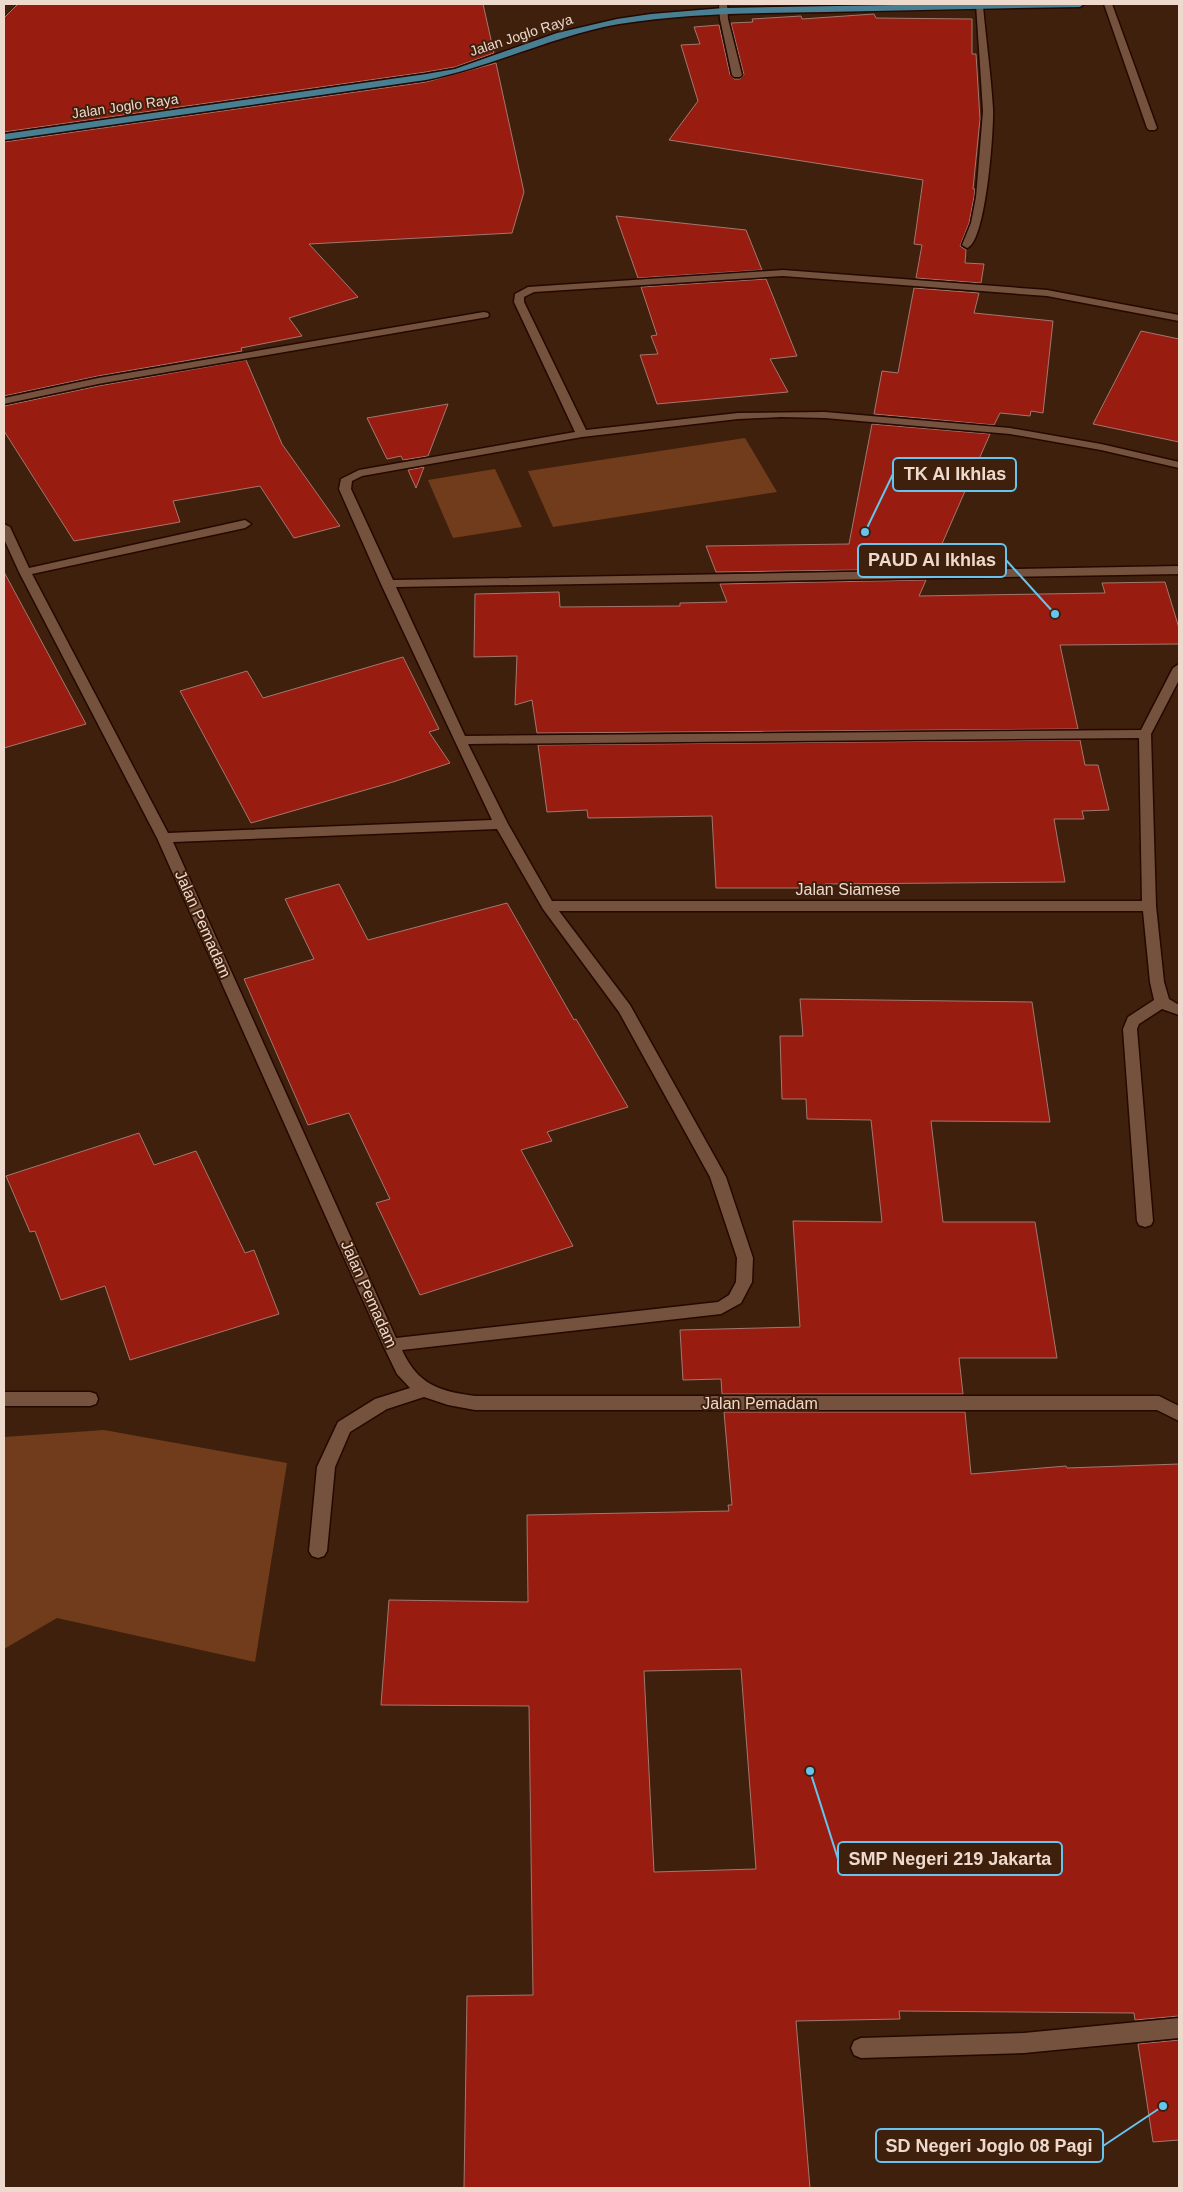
<svg xmlns="http://www.w3.org/2000/svg" width="1183" height="2192" font-family="Arial,sans-serif">
  <style>
    .green { fill: #703c1c }
    .building { fill: #991c10; stroke: #a3776f; fill-rule: evenodd }
    .lines { fill: none; stroke-linecap: round; stroke-linejoin: round }
    .minor-casing { stroke: #250800; stroke-width: 3 }
    .major-casing { stroke: #250800; stroke-width: 3 }
    .minor { fill: #75523e; fill-rule: evenodd }
    .major { fill: #497f92; fill-rule: evenodd }
    .labels { text-anchor: middle; dominant-baseline: central; stroke-width: 4; stroke-linejoin: round; paint-order: stroke }
    .far-street-label { font-size: 14px; fill: #eed9cd; stroke: #3f200d }
    .street-label { font-size: 16px; fill: #eed9cd; stroke: #3f200d }
    .leader { fill: none; stroke: #66c4ef; stroke-width: 2 }
    .callout-dot { fill: #66c4ef; stroke: #3f200d; stroke-width: 2 }
    .callout { fill: #3f200d; stroke: #66c4ef; stroke-width: 2 }
    .callout-label { font-size: 18px; text-anchor: middle; font-weight: bold; fill: #eed9cd }
  </style>
  <rect width="100%" height="100%" fill="#3f200d"/>
  <g class="green">
    <path d="M745,438L777,492L553,527L528,471Z"/>
    <path d="M495,469L522,527L453,538L428,480Z"/>
    <path d="M104,1430L287,1463L255,1662L57,1618L4,1649V1437Z"/>
  </g>
  <g class="building">
    <path d="M18,4H483L494,53L455,67L426,72L4,132V18Z"/>
    <path d="M874,14L876,18L972,19V54H976L980,119L973,189H975L974,197L969,223L960,246L966,250L965,263L984,264L981,283L916,278L922,245L914,244L923,180L669,140L698,101L681,45L700,44L694,27L719,25L730,75L734,79H740L744,75L731,23L753,22L752,19L801,16L802,19Z"/>
    <path d="M496,63L524,192L512,233L309,244L358,297L289,318L302,336L241,348L242,351L98,376L4,396V142L426,82Z"/>
    <path d="M616,216L746,230L762,270L638,278Z"/>
    <path d="M766,279L797,356L770,359L788,392L657,404L640,355L658,354L651,336L657,335L641,287Z"/>
    <path d="M914,288L979,293L974,313L1053,321L1043,413L1031,411L1030,416L1000,413L994,425L874,414L882,371L898,373Z"/>
    <path d="M1141,331L1179,339V442L1093,424Z"/>
    <path d="M246,360L282,444L340,526L294,538L260,486L173,501L180,522L74,541L4,431V406L98,386Z"/>
    <path d="M448,404L428,456L403,460L401,456L387,459L367,418Z"/>
    <path d="M872,424L990,434L931,569L716,572L706,546L849,544Z"/>
    <path d="M424,467L416,488L408,470Z"/>
    <path d="M4,572L86,724L4,748Z"/>
    <path d="M926,580L919,596L1105,593L1102,583L1165,582L1179,628V644L1060,645L1078,729L537,733L532,700L515,705L517,656L474,657L475,594L559,592L560,607L680,606V603L727,602L720,584Z"/>
    <path d="M403,657L439,729L429,732L450,763L393,782L251,823L180,691L247,671L263,698Z"/>
    <path d="M1080,740L1085,765H1098L1109,810L1082,811L1084,819H1054L1065,882L825,884V888H716L712,816L588,818L587,810L547,812L538,745Z"/>
    <path d="M339,884L368,940L507,903L574,1020L576,1019L628,1107L547,1132L552,1141L521,1150L573,1246L420,1295L376,1203L390,1199L349,1113L308,1125L244,979L314,959L285,899Z"/>
    <path d="M800,999L1032,1002L1050,1122L931,1121L943,1222H1035L1057,1358H959L963,1394H722L721,1379L683,1380L680,1330L800,1327L793,1221L882,1222L871,1120L807,1119L806,1099H782L780,1036H803Z"/>
    <path d="M139,1133L154,1165L196,1151L245,1253L254,1250L279,1314L130,1360L105,1286L61,1300L35,1231L30,1232L6,1176Z"/>
    <path d="M724,1412H965L971,1474L1066,1466L1067,1468L1179,1464V2016L1135,2020L1134,2013L899,2011L900,2019L796,2021L810,2188H464L467,1996L533,1995L529,1706L381,1705L389,1600L528,1602L527,1515L729,1511L728,1505H732ZM741,1669L756,1869L654,1872L644,1671Z"/>
    <path d="M1179,2040V2140L1153,2142L1138,2044Z"/>
  </g>
  <g class="lines">
    <g class="minor-casing">
      <g id="minor">
        <path d="M719,4H727L728,19L742,75L740,77H734L732,75L720,19Z"/>
        <path d="M976,4L983,6C986,40 991,74 993,109C994,129 986,243 967,248L962,245L971,223L976,197L983,111Z"/>
        <path d="M1104,4H1112L1157,128L1155,130H1149L1147,128Z"/>
        <path d="M783,270L1047,290L1179,315V321L1047,296L783,276L534,292L524,297V302L586,430L738,413L825,412L1010,428L1101,444L1179,462V468L1101,450L1010,434L825,418L781,417L738,419L582,437L362,476L352,481L351,489L393,580L1179,566V574L396,587L465,736L1141,730L1173,668L1179,664V680L1151,734L1156,906L1164,982L1169,999L1179,1005V1015L1162,1009L1139,1024L1137,1029L1153,1221L1151,1225L1145,1227L1139,1225L1137,1221L1123,1029L1128,1017L1154,1000L1150,982L1143,911H559L630,1005L726,1177L753,1258L752,1282L741,1303L721,1314L402,1350C418,1385 439,1391 475,1396H1159L1179,1406V1421L1157,1410H475L448,1405L424,1397L387,1409L350,1432L335,1467L327,1551L324,1556L318,1558L312,1556L309,1551L317,1467L338,1422L375,1399L410,1388L397,1374L383,1345L157,838L19,572L4,539V524L10,527L29,568L245,520L251,524L245,528L32,574L168,833L492,820L381,584L339,489L341,479L359,470L575,432L514,302L515,294L528,287ZM1139,738L1142,901H552L508,824L468,744ZM497,829L543,909L619,1012L710,1177L737,1258L736,1282L729,1295L718,1302L396,1338L173,842Z"/>
        <path d="M484,312L488,313L489,315L488,317L98,384L4,404V398L98,378Z"/>
        <path d="M4,1392H90L96,1394L98,1399L96,1404L90,1406H4Z"/>
        <path d="M1179,2018V2038L1024,2053L861,2058L854,2055L851,2048L854,2041L861,2038L1024,2033Z"/>
      </g>
    </g>
    <g class="major-casing">
      <path id="major" d="M956,4H1084L1080,7C995,8 911,10 826,12C757,13 687,13 619,24C552,36 492,67 426,80L4,140V134L426,74L455,69L557,33L617,19L651,14L724,8Z"/>
    </g>
    <use href="#minor" class="minor"/>
    <use href="#major" class="major"/>
  </g>
  <g class="labels">
    <g class="far-street-label">
      <text transform="translate(521 35) rotate(-18)">Jalan Joglo Raya</text>
      <text transform="translate(125 106) rotate(-8)">Jalan Joglo Raya</text>
    </g>
    <g class="street-label">
      <text x="848" y="889">Jalan Siamese</text>
      <text transform="translate(203 924) rotate(66)">Jalan Pemadam</text>
      <text transform="translate(369 1294) rotate(66)">Jalan Pemadam</text>
      <text x="760" y="1403">Jalan Pemadam</text>
    </g>
  </g>
  <path class="leader" d="M865 532L893 474M1055 614L1006 560M810 1771L838 1859M1163 2106L1103 2146"/>
  <g class="callout-dot">
    <circle cx="865" cy="532" r="5"/>
    <circle cx="1055" cy="614" r="5"/>
    <circle cx="810" cy="1771" r="5"/>
    <circle cx="1163" cy="2106" r="5"/>
  </g>
  <g class="callout">
    <rect x="893" y="458" width="123" height="33" rx="5"/>
    <rect x="858" y="544" width="148" height="33" rx="5"/>
    <rect x="838" y="1842" width="224" height="33" rx="5"/>
    <rect x="876" y="2129" width="227" height="33" rx="5"/>
  </g>
  <g class="callout-label">
    <text x="955" y="480">TK Al Ikhlas</text>
    <text x="932" y="566">PAUD Al Ikhlas</text>
    <text x="950" y="1865">SMP Negeri 219 Jakarta</text>
    <text x="989" y="2152">SD Negeri Joglo 08 Pagi</text>
  </g>
  <rect width="1183" height="2192" fill="none" stroke="#eed9cd" stroke-width="10"/>
</svg>
